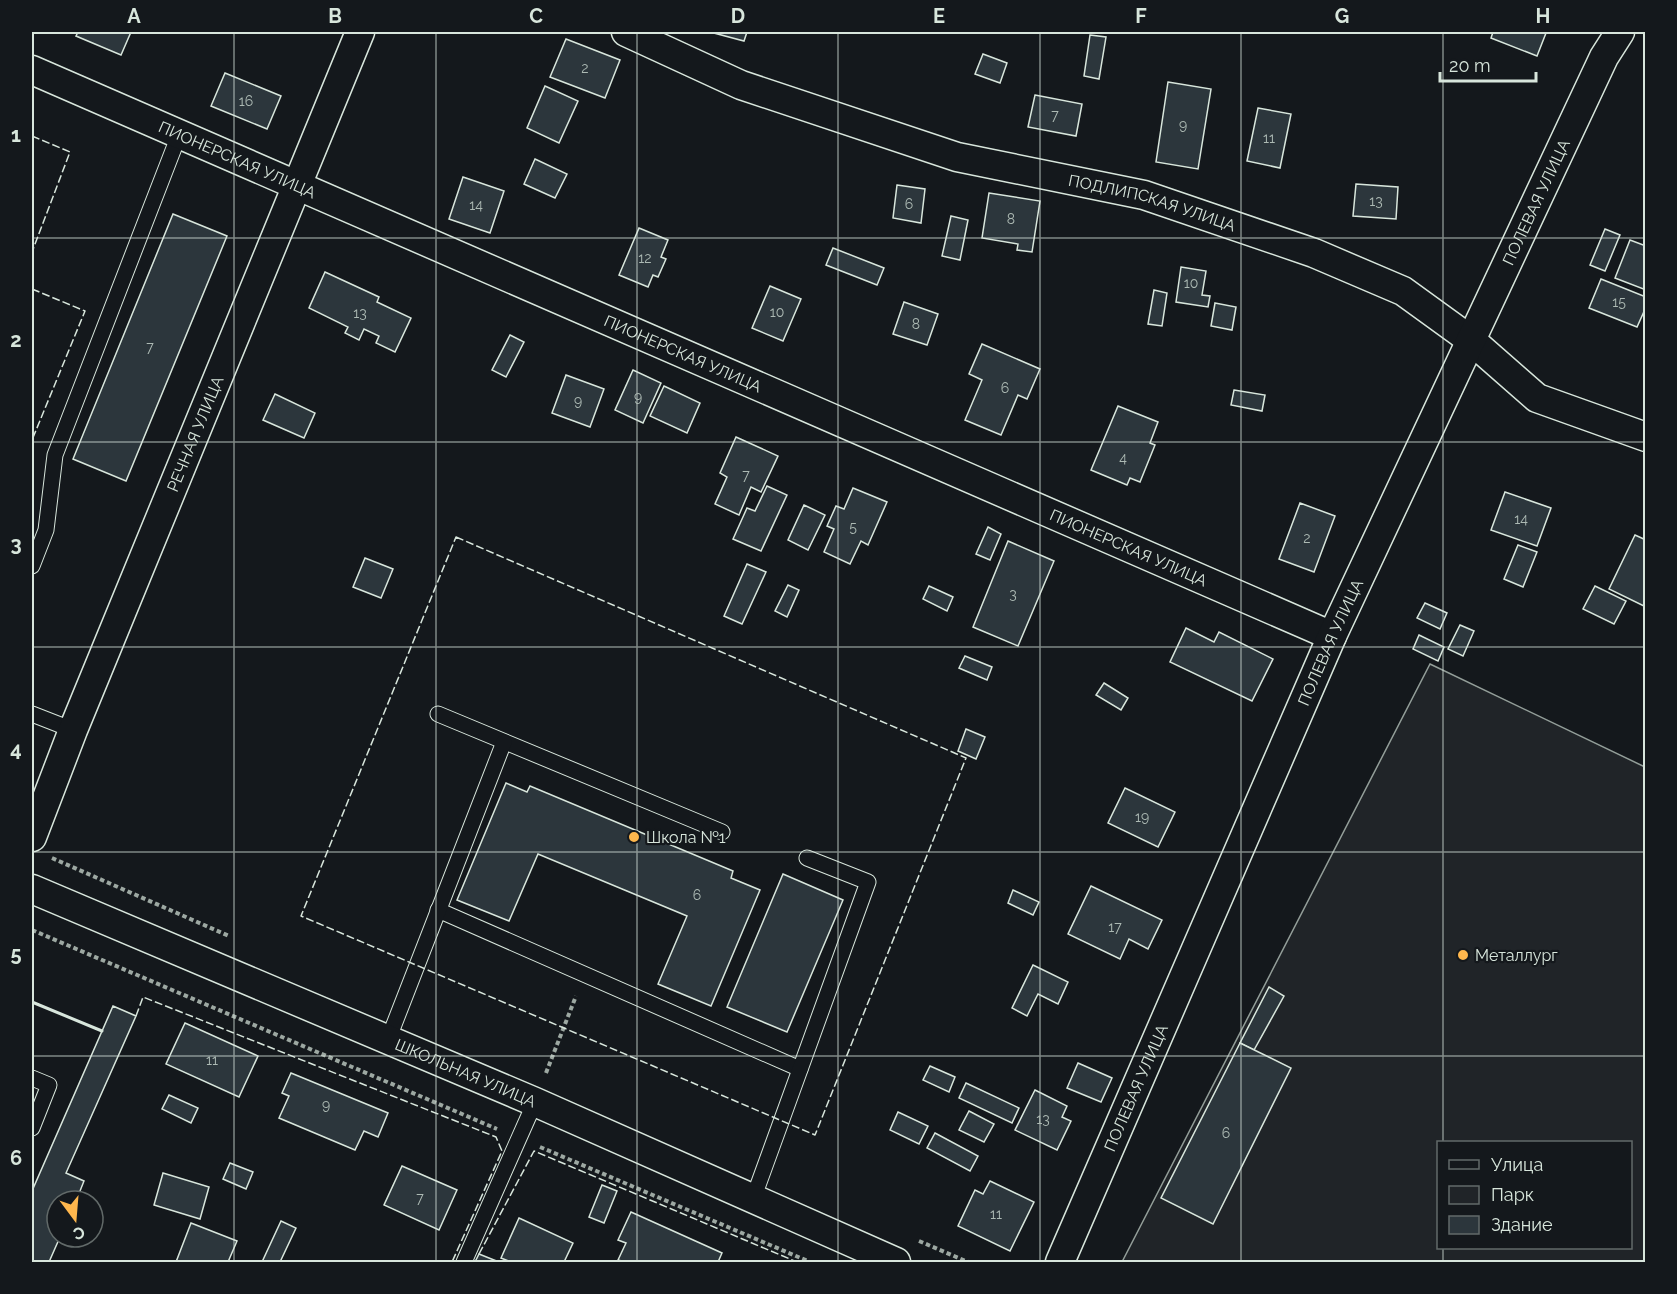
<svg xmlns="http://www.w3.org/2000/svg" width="1677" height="1294" font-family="Raleway,sans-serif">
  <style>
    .green { fill: #202428; stroke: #939e99; stroke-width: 1.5; fill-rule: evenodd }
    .building { fill: #2c363c; stroke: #d8e6dc; stroke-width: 1.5 }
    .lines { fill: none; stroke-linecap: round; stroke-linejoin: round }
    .service-casing { stroke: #d8e6dc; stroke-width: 17 }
    .minor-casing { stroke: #d8e6dc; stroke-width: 31 }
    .path { stroke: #9da8a2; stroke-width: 4; stroke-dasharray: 4.5 3; stroke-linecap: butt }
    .service { stroke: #14181c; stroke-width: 15 }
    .minor { stroke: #14181c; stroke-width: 28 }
    .fence { stroke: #d8e6dc; stroke-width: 1.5; stroke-dasharray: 8 3; stroke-linecap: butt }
    .wall { stroke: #d8e6dc; stroke-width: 3 }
    .grid { fill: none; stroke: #d8e6dc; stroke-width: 1.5; stroke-opacity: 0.55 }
    .poi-dot { fill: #ffb74d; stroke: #14181c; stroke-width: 2 }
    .labels { text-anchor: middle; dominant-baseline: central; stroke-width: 4.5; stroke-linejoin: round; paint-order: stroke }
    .number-label { font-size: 14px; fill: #adbab4 }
    .street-label { font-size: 16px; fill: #d8e6dc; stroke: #14181c }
    .poi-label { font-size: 16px; fill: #d8e6dc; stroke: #14181c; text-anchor: start }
    .neatline { fill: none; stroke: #d8e6dc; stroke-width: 2 }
    .grid-label { font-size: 20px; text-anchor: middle; font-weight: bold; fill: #d8e6dc }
  </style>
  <rect width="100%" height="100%" fill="#14181c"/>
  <path class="green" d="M1430,664L1645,767V1262H1122ZM1438,1142H1630V1248H1438Z"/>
  <g class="building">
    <path d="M78,32H131L121,55L76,36Z"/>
    <path d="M710,32H747L744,41Z"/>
    <path d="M1493,32H1542L1546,33L1537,56L1491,38Z"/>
    <path d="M1090,35L1106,37L1099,79L1084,76Z"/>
    <path d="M566,39L620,60L605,98L550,77Z"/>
    <path d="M983,54L1007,63L1000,83L975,74Z"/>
    <path d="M225,73L281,96L267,129L211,106Z"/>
    <path d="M1168,82L1211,89L1198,169L1156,162Z"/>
    <path d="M545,86L578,101L559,143L527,128Z"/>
    <path d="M1035,95L1082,104L1076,136L1028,127Z"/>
    <path d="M1258,108L1291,114L1280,168L1247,161Z"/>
    <path d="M535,159L567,174L555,198L524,184Z"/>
    <path d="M463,177L504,191L490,233L449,219Z"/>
    <path d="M1356,184L1398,187L1396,219L1353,216Z"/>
    <path d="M897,185L925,189L921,223L893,218Z"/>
    <path d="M989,193L1040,201L1032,252L1017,250L1018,244L982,238Z"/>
    <path d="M173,214L227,236L126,481L73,459Z"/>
    <path d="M951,216L968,220L960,260L942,256Z"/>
    <path d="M639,228L668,240L661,257L666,259L658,277L653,275L648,287L619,275Z"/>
    <path d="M1605,229L1620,235L1605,271L1590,265Z"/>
    <path d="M1630,240L1646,246V290L1615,278Z"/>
    <path d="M833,248L884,268L877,285L826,265Z"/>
    <path d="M1181,267L1206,271L1202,295L1210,296L1208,307L1176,302Z"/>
    <path d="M325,272L379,297L377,302L411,318L395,352L376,343L379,336L364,329L359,340L345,333L348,327L309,308Z"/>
    <path d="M1601,279L1646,297V307L1637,327L1589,308Z"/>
    <path d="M770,286L801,299L783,341L752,328Z"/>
    <path d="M1154,290L1167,293L1162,326L1148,324Z"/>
    <path d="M904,302L938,314L927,345L893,334Z"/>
    <path d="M1215,303L1236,307L1232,330L1211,326Z"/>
    <path d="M510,335L524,342L506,377L492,370Z"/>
    <path d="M982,344L1040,369L1027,399L1018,395L1001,435L965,420L982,380L969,374Z"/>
    <path d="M633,370L661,383L643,423L615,410Z"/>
    <path d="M566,375L604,389L590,427L552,413Z"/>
    <path d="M664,386L700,403L687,433L650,416Z"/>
    <path d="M1234,390L1265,395L1262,411L1231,405Z"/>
    <path d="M275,394L315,413L304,438L263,420Z"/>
    <path d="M1118,406L1158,422L1150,443L1155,445L1140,482L1130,478L1127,485L1091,470Z"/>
    <path d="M736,437L778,456L761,492L751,487L739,515L715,504L727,477L720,473Z"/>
    <path d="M767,486L787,495L761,551L733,539L747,508L755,511Z"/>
    <path d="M853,488L887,502L868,545L861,541L850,564L824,552L834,529L827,526L836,506L844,509Z"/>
    <path d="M1505,492L1551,508L1537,546L1491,530Z"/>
    <path d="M1300,503L1335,516L1314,572L1279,559Z"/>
    <path d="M804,505L825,515L808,550L788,540Z"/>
    <path d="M988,527L1001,534L990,560L976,554Z"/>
    <path d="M1635,535L1646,540V607L1609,589Z"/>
    <path d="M1008,541L1054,561L1018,646L973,627Z"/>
    <path d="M1518,545L1537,552L1523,587L1504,579Z"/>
    <path d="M365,558L393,569L381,598L353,587Z"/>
    <path d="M747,564L766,572L742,624L724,616Z"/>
    <path d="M788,585L799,590L787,617L775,611Z"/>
    <path d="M929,586L953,597L947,611L923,599Z"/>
    <path d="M1595,586L1626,601L1614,624L1583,609Z"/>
    <path d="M1425,603L1447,613L1440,629L1417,618Z"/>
    <path d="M1460,625L1474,631L1463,656L1448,649Z"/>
    <path d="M1186,628L1214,642L1219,632L1273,659L1252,701L1170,662Z"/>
    <path d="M1419,635L1444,647L1438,661L1413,649Z"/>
    <path d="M965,656L992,667L987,680L959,668Z"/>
    <path d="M1104,683L1128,698L1121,710L1096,695Z"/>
    <path d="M966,729L985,737L976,759L958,751Z"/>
    <path d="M506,783L527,792L530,786L733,871L731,878L760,890L711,1006L658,984L687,916L538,854L509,921L457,900Z"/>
    <path d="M1125,788L1175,812L1158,847L1108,823Z"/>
    <path d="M783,874L843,900L787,1032L727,1007Z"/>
    <path d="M1091,886L1162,920L1148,949L1129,939L1120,959L1068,934Z"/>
    <path d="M1013,890L1039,902L1033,915L1008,903Z"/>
    <path d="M1033,965L1068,982L1058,1004L1038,994L1027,1016L1012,1008Z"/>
    <path d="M1269,987L1284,996L1254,1050L1240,1043Z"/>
    <path d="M113,1006L136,1016L66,1173L84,1181L76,1201H57V1237H60L49,1262H32V1191Z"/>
    <path d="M185,1023L258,1056L239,1097L166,1064Z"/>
    <path d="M1240,1043L1291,1068L1213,1224L1161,1198Z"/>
    <path d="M1078,1063L1112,1078L1101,1102L1067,1088Z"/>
    <path d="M930,1066L955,1077L949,1092L923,1080Z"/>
    <path d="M291,1073L388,1113L378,1137L364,1131L355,1150L279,1118L289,1096L282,1093Z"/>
    <path d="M966,1083L1019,1108L1012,1123L959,1098Z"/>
    <path d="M1035,1090L1067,1106L1062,1117L1071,1121L1057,1150L1015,1130Z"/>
    <path d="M169,1095L198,1108L191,1123L162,1109Z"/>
    <path d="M969,1111L994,1124L984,1142L959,1130Z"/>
    <path d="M898,1112L928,1126L919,1144L890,1130Z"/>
    <path d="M935,1133L978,1156L970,1171L927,1148Z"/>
    <path d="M230,1163L253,1172L246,1189L223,1179Z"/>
    <path d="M402,1166L457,1190L439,1230L384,1205Z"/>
    <path d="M163,1173L209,1187L200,1219L154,1205Z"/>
    <path d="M990,1181L1034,1202L1010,1251L958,1226L975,1190L983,1194Z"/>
    <path d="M602,1185L617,1191L604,1223L589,1217Z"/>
    <path d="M631,1212L722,1253L718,1262H625L618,1260L626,1243L618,1240Z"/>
    <path d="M519,1218L573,1243L564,1262H511L501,1258Z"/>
    <path d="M281,1221L296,1228L280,1262H262Z"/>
    <path d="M191,1223L237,1241L228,1262H176Z"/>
    <path d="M479,1254L499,1262H475Z"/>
  </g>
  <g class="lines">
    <g class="service-casing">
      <g id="service">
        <path d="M32,566L46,530L55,455L179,135"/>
        <path d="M32,714L73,730"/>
        <path d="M438,714L722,832"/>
        <path d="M438,910L800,1069"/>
        <path d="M388,1040L504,742"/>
        <path d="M32,1078L49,1085L32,1128"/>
        <path d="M753,1199L868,882L807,858"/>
        <path d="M464,1262L535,1102"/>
      </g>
    </g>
    <g class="minor-casing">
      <g id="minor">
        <path id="s1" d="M626,32L741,85L957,157L1144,195L1314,253L1403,291L1472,341L1537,398L1646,437"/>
        <path id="s2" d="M32,70L1332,636"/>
        <path id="s3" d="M32,837L73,730L360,32"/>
        <path id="s4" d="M32,889L535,1102L896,1262"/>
        <path id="s5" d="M1060,1262L1332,636L1604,57L1620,32"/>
      </g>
    </g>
    <g class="path">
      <path d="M52,858L229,936"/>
      <path d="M32,930L497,1129"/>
      <path d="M546,1073L576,996"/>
      <path d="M540,1147L810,1262"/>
      <path d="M919,1241L968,1262"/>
    </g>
    <use href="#service" class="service"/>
    <use href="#minor" class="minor"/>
    <g class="fence">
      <path d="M32,136L70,152L32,252"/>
      <path d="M32,289L85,311L32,440"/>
      <path d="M456,537L966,758L815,1135L301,916Z"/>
      <path d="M136,1016L143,997L496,1137L502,1151L452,1262"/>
      <path d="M479,1254L534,1151L797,1262"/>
    </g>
    <path class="wall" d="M32,1002L102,1031"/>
  </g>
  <path class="grid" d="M234,32V1262M436,32V1262M637,32V1262M838,32V1262M1040,32V1262M1241,32V1262M1443,32V1142M32,238H1646M32,442H1646M32,647H1646M32,852H1646M32,1056H1646M1443,1248V1262"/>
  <g class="poi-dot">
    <circle cx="634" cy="837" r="6"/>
    <circle cx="1463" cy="955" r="6"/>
  </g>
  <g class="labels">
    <g class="number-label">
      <text x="585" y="68">2</text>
      <text x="246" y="101">16</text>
      <text x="1055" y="115">7</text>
      <text x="1183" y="125">9</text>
      <text x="1269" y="138">11</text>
      <text x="1376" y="201">13</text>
      <text x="909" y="204">6</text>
      <text x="476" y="205">14</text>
      <text x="1011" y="219">8</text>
      <text x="645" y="258">12</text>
      <text x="1191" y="283">10</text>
      <text x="1619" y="302">15</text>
      <text x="777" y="312">10</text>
      <text x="360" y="313">13</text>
      <text x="916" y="324">8</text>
      <text x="150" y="347">7</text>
      <text x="1005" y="388">6</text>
      <text x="638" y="397">9</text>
      <text x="578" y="401">9</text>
      <text x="1123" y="458">4</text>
      <text x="746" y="475">7</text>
      <text x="1521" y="519">14</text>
      <text x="853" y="527">5</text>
      <text x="1307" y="538">2</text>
      <text x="1013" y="594">3</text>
      <text x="1142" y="817">19</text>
      <text x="697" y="895">6</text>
      <text x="1115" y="927">17</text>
      <text x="212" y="1060">11</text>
      <text x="326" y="1105">9</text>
      <text x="1043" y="1119">13</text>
      <text x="1226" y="1133">6</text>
      <text x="420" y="1198">7</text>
      <text x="996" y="1214">11</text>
    </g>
    <g class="street-label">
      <text stroke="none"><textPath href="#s2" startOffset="224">ПИОНЕРСКАЯ УЛИЦА</textPath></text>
      <text stroke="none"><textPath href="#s5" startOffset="1162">ПОЛЕВАЯ УЛИЦА</textPath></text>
      <text stroke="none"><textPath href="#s1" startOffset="555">ПОДЛИПСКАЯ УЛИЦА</textPath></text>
      <text stroke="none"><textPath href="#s2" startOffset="710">ПИОНЕРСКАЯ УЛИЦА</textPath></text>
      <text stroke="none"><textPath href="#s3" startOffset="435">РЕЧНАЯ УЛИЦА</textPath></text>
      <text stroke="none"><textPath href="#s2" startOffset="1196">ПИОНЕРСКАЯ УЛИЦА</textPath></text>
      <text stroke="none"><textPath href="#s5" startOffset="676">ПОЛЕВАЯ УЛИЦА</textPath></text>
      <text stroke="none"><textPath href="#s4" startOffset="471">ШКОЛЬНАЯ УЛИЦА</textPath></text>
      <text stroke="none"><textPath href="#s5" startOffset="190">ПОЛЕВАЯ УЛИЦА</textPath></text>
    </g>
    <g class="poi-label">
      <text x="646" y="837">Школа №1</text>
      <text x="1475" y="955">Металлург</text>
    </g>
  </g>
  <rect width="1677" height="1294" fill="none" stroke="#14181c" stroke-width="66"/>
  <rect x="1437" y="1141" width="195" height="108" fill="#14181c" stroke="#626a69" stroke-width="1.5"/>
  <rect x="1449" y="1160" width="30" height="9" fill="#14181c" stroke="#626a69" stroke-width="1.5"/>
  <text x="1491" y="1171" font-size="18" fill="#d8e6dc">Улица</text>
  <rect x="1449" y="1186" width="30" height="18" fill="#202428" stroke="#626a69" stroke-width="1.5"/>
  <text x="1491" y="1201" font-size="18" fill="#d8e6dc">Парк</text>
  <rect x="1449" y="1216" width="30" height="18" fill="#2c363c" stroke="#626a69" stroke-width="1.5"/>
  <text x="1491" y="1231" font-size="18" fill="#d8e6dc">Здание</text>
  <g transform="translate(75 1219) rotate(164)"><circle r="28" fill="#14181c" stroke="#626a69" stroke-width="1.5"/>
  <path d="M0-4.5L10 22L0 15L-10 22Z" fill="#ffb74d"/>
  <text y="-9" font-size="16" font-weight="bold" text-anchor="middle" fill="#d8e6dc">С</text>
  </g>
  <path d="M1440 72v9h96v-9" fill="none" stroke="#d8e6dc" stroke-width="3"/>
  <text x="1449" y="72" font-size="18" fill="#d8e6dc" stroke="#14181c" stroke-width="4.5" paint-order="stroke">20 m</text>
  <rect x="33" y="33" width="1611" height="1228" class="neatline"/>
  <g class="grid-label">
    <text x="134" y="23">A</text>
    <text x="335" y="23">B</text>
    <text x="536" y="23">C</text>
    <text x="738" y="23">D</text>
    <text x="939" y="23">E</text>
    <text x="1141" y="23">F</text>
    <text x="1342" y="23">G</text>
    <text x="1543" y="23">H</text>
    <text x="16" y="142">1</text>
    <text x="16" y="347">2</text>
    <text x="16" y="551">3</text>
    <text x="16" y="756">4</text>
    <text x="16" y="961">5</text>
    <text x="16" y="1165">6</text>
  </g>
</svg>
